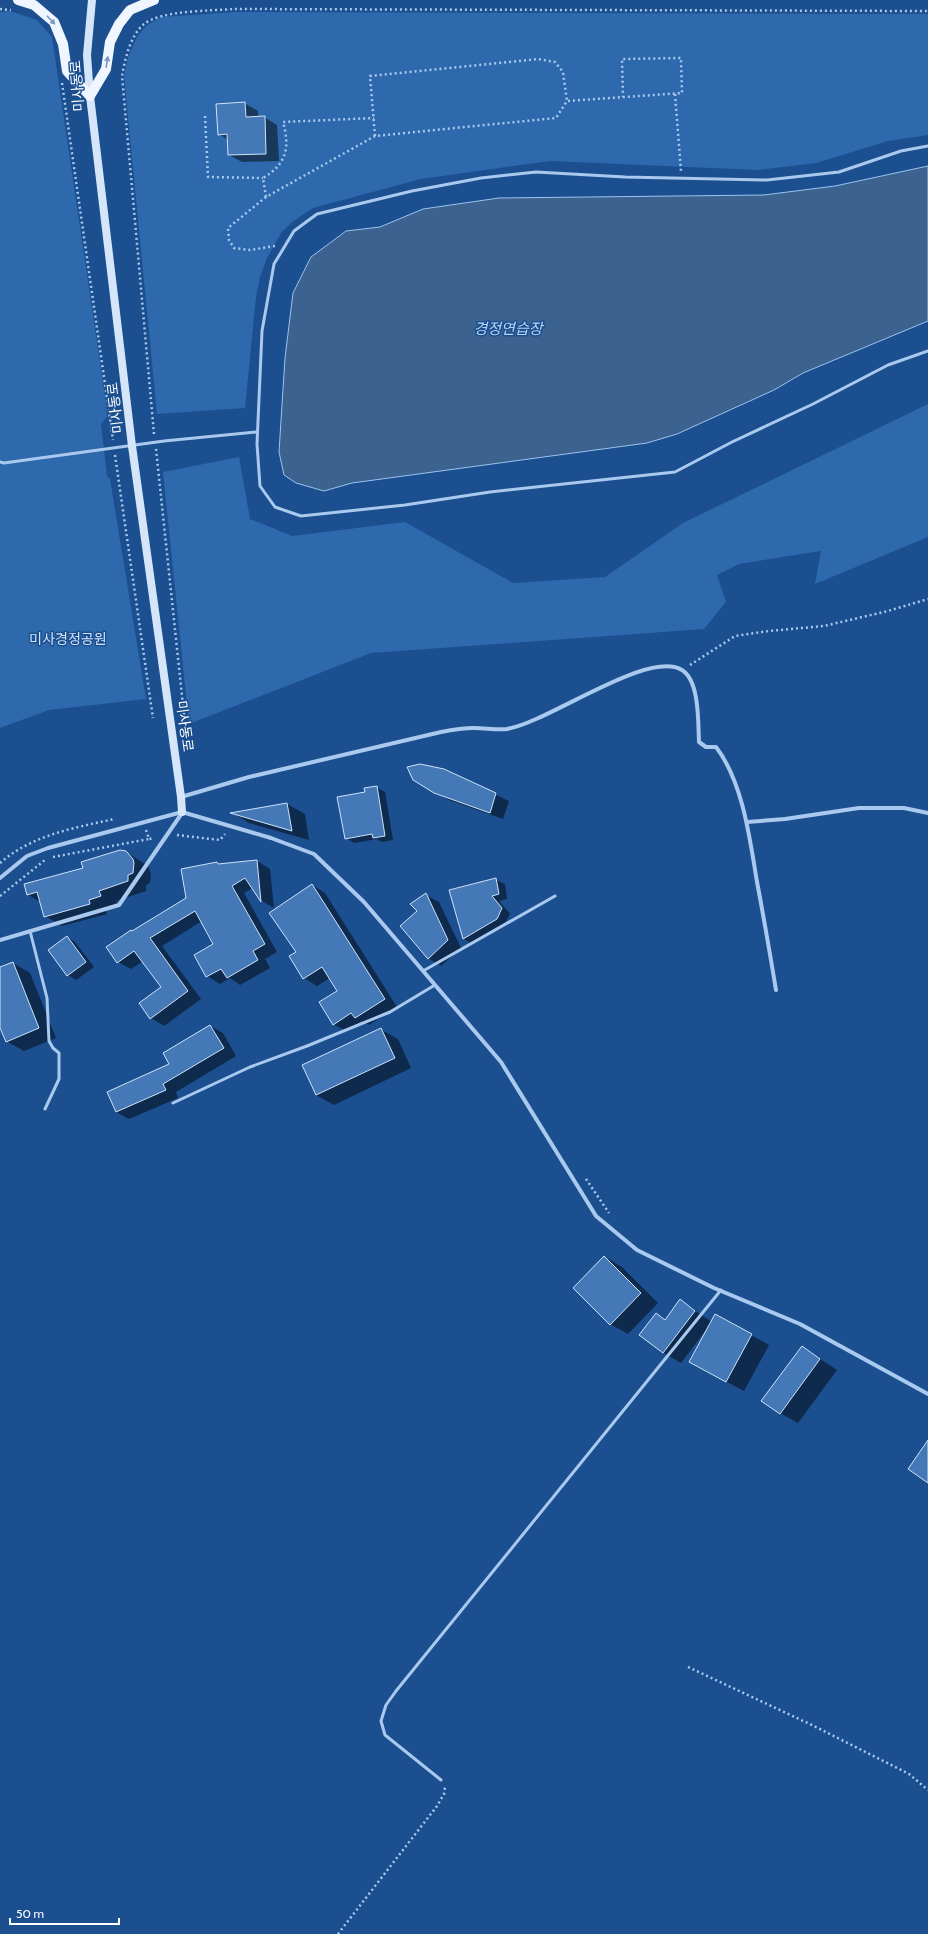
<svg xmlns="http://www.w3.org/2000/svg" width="928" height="1934" font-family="Cabin,'Noto Sans KR',sans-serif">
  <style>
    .green { fill: #2e69ad }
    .water { fill: #3c6290; stroke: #9cc4f0 }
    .shadow { fill: #0007 }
    .building { fill: #4478b7; stroke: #cfe3fa }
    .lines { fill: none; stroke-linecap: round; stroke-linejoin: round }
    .path { stroke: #a9c9ee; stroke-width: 2.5; stroke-dasharray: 2 3; stroke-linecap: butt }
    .lane { stroke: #a9c9ee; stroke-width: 3 }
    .street { stroke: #a9c9ee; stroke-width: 4 }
    .secondary { stroke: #d6e6fa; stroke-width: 8 }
    .primary { stroke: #f0f6ff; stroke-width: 10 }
    .oneway { fill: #7b9ac1 }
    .labels { text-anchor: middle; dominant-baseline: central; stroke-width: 3; stroke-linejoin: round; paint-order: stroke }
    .street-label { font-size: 14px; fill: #fff; stroke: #1b4f8f }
    .park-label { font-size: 14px; fill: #cfe3fa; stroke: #1b4f8f }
    .water-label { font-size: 15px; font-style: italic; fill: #b5d3f5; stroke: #1b4f8f }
  </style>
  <rect width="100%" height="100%" fill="#1b4f8f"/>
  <g class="green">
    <path d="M10,11L37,20L52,37L106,403L107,417L101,424L107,476L110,479L146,699L49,710L0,728V12Z"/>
    <path d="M234,12L928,14V135L888,141L816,163L757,170L550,161L421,179L313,208L292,222L281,233L267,258L260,277L256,297L245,408L157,414L124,76L128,57L137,37L146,26L161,17Z"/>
    <path d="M928,404V537L815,584L821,551L739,564L717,575L726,602L704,629L371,653L189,724L163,472L239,457L250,519L292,536L405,522L513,583L605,577L683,523Z"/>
  </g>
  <path class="water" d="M928,166V321L803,373L774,390L677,434L647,443L352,483L324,491L296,483L284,475L279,452L285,358L293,293L311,257L346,231L380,227L423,209L499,198L764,195L835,186Z"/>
  <g class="shadow">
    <path d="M244,103L258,111V117H264L277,125L279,161L242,162L229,155L228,140L219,134Z"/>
    <path d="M443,770L509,801L503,819L449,800L414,780Z"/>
    <path d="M376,787L385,792L393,840L382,842L377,839L354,843L346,838Z"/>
    <path d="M287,804L305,814L309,840L249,823L233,813Z"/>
    <path d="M126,852L148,866L151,874L150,883L146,885V891L116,901L118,906L106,910L107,914L62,926L45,916L40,902L27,894Z"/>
    <path d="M257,861L270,869L274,908L262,901L253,888L244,893L277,952L265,959L270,968L240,985L230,978L220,984L207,976L215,944L202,921L162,946L201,999L164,1026L151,1018L162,987L143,961L131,969L118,962L133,932L187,899L217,863L220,865Z"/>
    <path d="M496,880L505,884L507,899L499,901L510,914L505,923L472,944L464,939L450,891Z"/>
    <path d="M312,885L325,893L397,1007L369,1025L362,1021L346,1031L333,1024L339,991L330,978L317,986L304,978L297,953Z"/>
    <path d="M426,895L439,902L461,948L441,966L428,958L418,911Z"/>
    <path d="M67,937L75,942L94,967L76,980L68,975Z"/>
    <path d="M13,963L30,973L56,1038L24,1051L6,1041L0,1025V969Z"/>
    <path d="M210,1026L223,1033L236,1056L176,1092L178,1098L129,1119L116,1112L171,1065Z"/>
    <path d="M380,1029L398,1039L411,1068L334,1105L316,1095Z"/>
    <path d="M605,1257L622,1267L658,1303L628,1334L610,1324Z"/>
    <path d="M680,1301L712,1322L716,1315L769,1345L744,1391L708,1372V1327L681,1363L664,1353L641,1335L656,1315L666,1320Z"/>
    <path d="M802,1347L837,1370L798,1423L780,1413Z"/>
  </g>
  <g class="building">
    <path d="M245,102L246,117L265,116L266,154L228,155L227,134L218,135L216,104Z"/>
    <path d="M420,764L444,769L496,793L490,813L434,793L413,780L407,767Z"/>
    <path d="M377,786L385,836L373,838L372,834L345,839L337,797L365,792L364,788Z"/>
    <path d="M287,803L292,831L230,813Z"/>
    <path d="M120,850L126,851L133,859L134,863L133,873L128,875V881L99,891L101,896L89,900L90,904L44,917L37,892L27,895L24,884L83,868L81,862Z"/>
    <path d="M257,860L261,902L245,878L232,886L265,944L253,951L258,960L227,978L221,969L206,977L194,955L213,944L195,911L150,938L188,991L150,1019L139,1003L161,987L134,951L117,963L106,947L131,930L132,931L186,898L181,869L217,862L218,864Z"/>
    <path d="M496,878L499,894L492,896L502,908L497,919L463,939L449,890Z"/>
    <path d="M312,884L385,999L355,1018L351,1013L333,1025L319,1002L337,991L322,967L303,979L289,956L296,952L269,913Z"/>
    <path d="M426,893L448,940L428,959L400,926L417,911L410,904Z"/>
    <path d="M67,936L86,962L67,976L48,950Z"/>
    <path d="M13,962L39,1028L6,1042L0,1028V967Z"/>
    <path d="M210,1025L224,1048L163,1084L166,1090L116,1112L107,1092L169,1064L163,1053Z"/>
    <path d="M381,1028L395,1058L316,1095L302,1065Z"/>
    <path d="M604,1256L641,1293L610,1325L573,1288Z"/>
    <path d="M680,1299L695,1311L663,1353L639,1335L656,1313L665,1320Z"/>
    <path d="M715,1314L752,1334L726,1382L689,1362Z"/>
    <path d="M802,1346L820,1359L780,1414L761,1401Z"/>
    <path d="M928,1440V1483L908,1469Z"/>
  </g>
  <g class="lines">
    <g class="path">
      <path d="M0,9L11,10"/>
      <path d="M62,83L113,440"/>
      <path d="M675,94L681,171"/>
      <path d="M205,116L208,177L263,178"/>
      <path d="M375,136L370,76L538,59L555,62L563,72L567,101"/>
      <path d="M266,197L263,178C287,164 290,147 283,122L374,118"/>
      <path d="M275,246L250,250L234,248L229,240L228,228L266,197L375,136L556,118L567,101L682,93L681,58L622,59L623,97"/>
      <path d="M154,434L122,76C125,59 130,36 144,24C162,10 211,11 234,9L928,11"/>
      <path d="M156,449L184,715"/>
      <path d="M115,455L153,718"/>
      <path d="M690,665L735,636L769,631L824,626L888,611L928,599"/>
      <path d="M146,830L149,839L154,838"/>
      <path d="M177,835L220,840L225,834"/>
      <path d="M53,857L149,839"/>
      <path d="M0,863C32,835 74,828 114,819"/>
      <path d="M0,896L45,860"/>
      <path d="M586,1179L609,1213"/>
      <path d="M688,1667L814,1726L909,1774L928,1790"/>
      <path d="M338,1934L437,1806L444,1794L445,1787"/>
    </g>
    <g class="lane">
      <path d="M928,146L901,151L839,172L767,180L625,177L536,172L481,178L412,191L317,214L294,231L274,264L262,331L257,444L260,486L275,507L301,516L405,505L490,492L675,472L732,442L813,404L888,365L928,351"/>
      <path d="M0,462L4,463L164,441L257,432"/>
      <path d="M30,931L47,998L49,1041L53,1048L59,1053V1079L45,1109"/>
      <path d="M423,971L555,896"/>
      <path d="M173,1103L250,1067L307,1046L390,1012L435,985"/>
      <path d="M441,1780L385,1735L381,1721L386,1705L396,1691L721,1290"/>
    </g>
    <g class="street">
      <path d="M181,797L249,777L441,732C451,730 463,728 474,728C485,728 497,730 507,729C549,722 648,649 682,670C700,681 698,724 699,742L706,747H716C743,782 750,840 757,882C764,918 770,954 776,990"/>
      <path d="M747,822L785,819L859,808H904L928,813"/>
      <path d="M0,878L27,856L48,848L182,812L271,838L314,854L364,902L501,1062L596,1216L637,1250L714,1288L800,1324L928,1394"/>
      <path d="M0,940L119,905L182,813"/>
    </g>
    <path class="secondary" d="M92,0L87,55L90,96L132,446L181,797L182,812"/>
    <path class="primary" d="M18,0L34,5L54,22L63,44L67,71L90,96L106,69L110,42L119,24L130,10L154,0"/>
  </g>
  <defs><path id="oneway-solid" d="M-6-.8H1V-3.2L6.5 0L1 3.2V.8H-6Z"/></defs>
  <g class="oneway">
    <use href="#oneway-solid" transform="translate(51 20) rotate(46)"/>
    <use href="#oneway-solid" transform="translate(107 62) rotate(-81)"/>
  </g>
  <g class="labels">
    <g class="street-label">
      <text transform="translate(77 86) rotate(-94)">미사동로</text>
      <text transform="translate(115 408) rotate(-97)">미사동로</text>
      <text transform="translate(185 726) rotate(82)">미사동로</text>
    </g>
    <g class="park-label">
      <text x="68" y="639">미사경정공원</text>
    </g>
    <g class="water-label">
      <text x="508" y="329">경정연습장</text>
    </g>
  </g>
  <path d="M10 1918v6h109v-6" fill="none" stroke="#ffffff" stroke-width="2"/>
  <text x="16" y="1918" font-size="12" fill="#ffffff" stroke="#1b4f8f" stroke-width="3" paint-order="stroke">50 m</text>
</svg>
